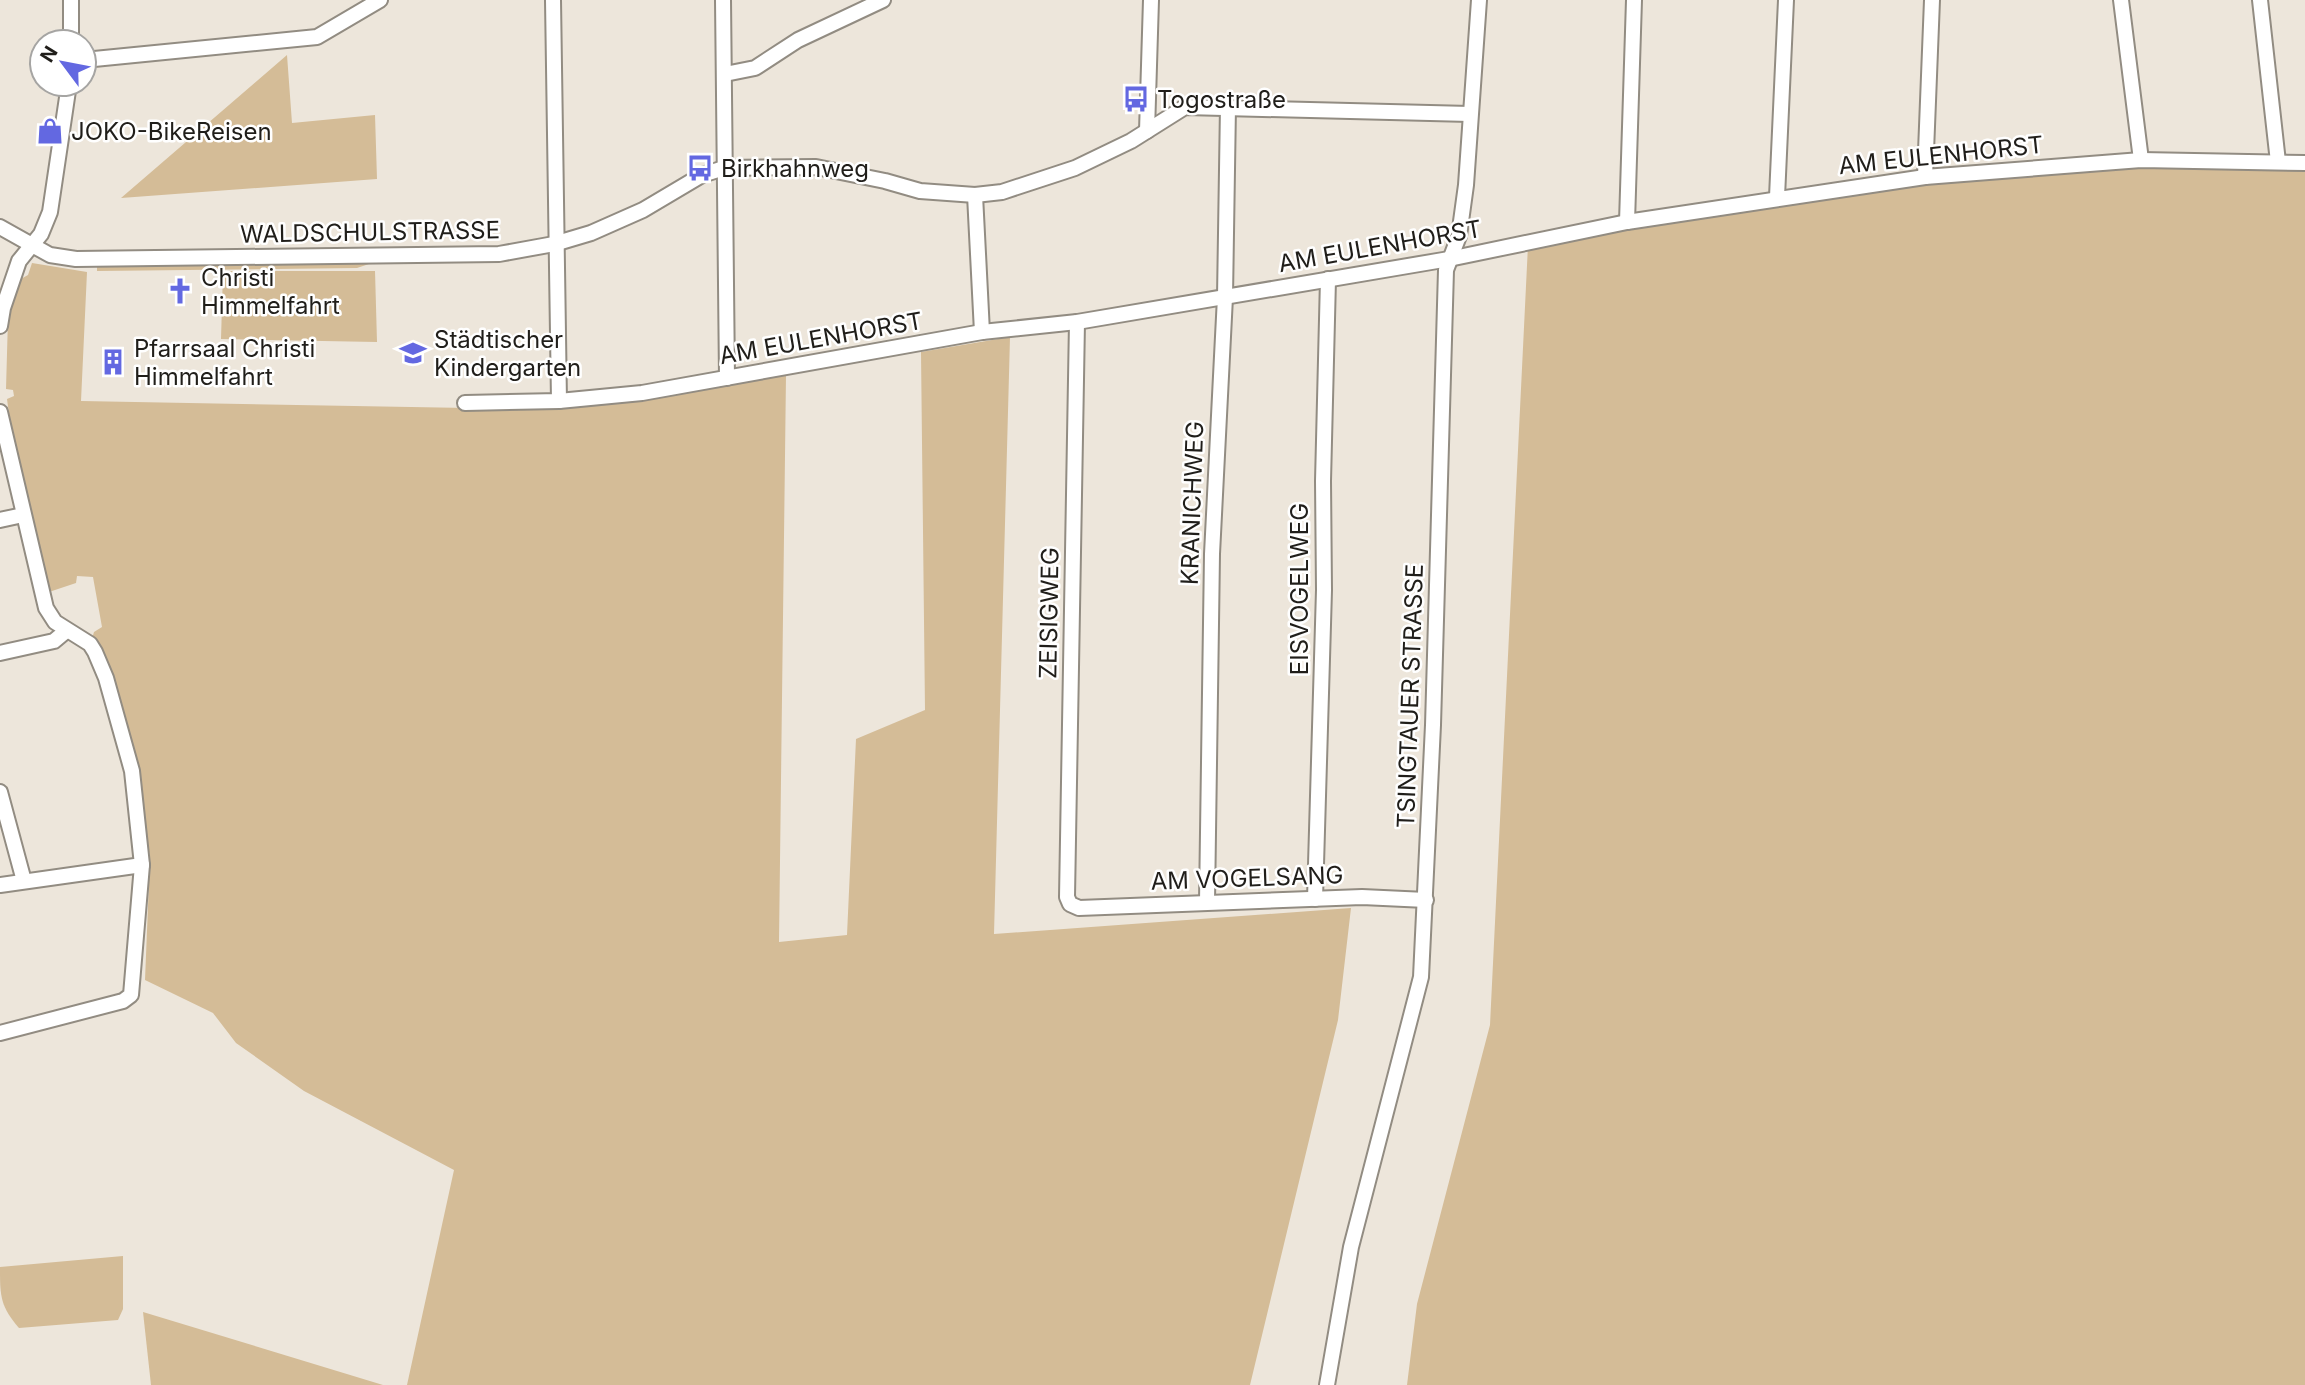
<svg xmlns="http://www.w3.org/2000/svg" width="2305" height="1385" font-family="Inter,sans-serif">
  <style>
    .green { fill: #d4bc97 }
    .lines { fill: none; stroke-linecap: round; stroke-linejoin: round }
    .minor-casing { stroke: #928c82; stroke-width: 18 }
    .minor { stroke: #fff; stroke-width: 14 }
    .labels { text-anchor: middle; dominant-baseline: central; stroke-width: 5; stroke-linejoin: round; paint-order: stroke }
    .poi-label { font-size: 24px; fill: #201e1a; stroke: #fff; text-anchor: start }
    .street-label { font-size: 24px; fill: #201e1a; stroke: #fff }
  </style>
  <rect width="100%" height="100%" fill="#ede6db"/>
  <g class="green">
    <path d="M287,55L292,123L375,115L377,179L121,198Z"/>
    <path d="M2161,165L2198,170L2199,167L2305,168V1385H1407L1417,1304L1490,1025L1528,245L1669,220L1932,181Z"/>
    <path d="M374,256L369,264L357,268L97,271V259Z"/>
    <path d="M32,263L87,272L81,401L468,408L725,384L786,375L779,942L847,935L856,739L925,710L921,352L1010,337L994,934L1351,908L1338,1020L1250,1385H407L454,1170L304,1091L236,1043L213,1013L145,980L150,857L129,739L91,642L94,632L102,627L93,577L77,576L76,583L49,592L9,414L7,399L14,396L13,390L6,389L8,318L19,280L28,275Z"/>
    <path d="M223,271H375L377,342L221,339Z"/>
    <path d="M123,1256V1309L118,1320L19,1328C0,1306 0,1296 0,1267Z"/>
    <path d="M143,1312L383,1385H151Z"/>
  </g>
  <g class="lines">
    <g class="minor-casing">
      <g id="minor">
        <path d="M71,0V42"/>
        <path d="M553,0L559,401"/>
        <path d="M723,0L727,378"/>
        <path d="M2121,0L2141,160"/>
        <path d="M2260,0L2278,162"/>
        <path d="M84,60L317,37L380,0"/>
        <path d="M725,74L755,68L798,40L883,0"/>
        <path d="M1147,131L1151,0"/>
        <path d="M1925,177L1932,0"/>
        <path d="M975,195L982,332"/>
        <path d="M1777,197L1786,0"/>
        <path d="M1627,222L1634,0"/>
        <path d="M0,227L50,255L76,259L499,254L554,244L591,233L643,210L702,175L724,168L816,167L885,181L920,191L975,195L1002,192L1075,168L1131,141L1185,107L1470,114"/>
        <path d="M1077,322L1067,897L1070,904L1079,908L1362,897L1426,900"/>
        <path d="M0,326L3,308L19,261L41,234L50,212L69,84"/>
        <path d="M465,403L559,401L642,393L982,332L1077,322L1449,259L1627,222L1925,177L2141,160L2305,163"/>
        <path d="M0,412L46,608L55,622L90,644L95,652L106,678L132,771L142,865L131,995L123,1001L0,1033"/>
        <path d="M0,520L23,515"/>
        <path d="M0,653L54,641L66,631"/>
        <path d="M0,792L24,881"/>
        <path d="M0,885L142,865"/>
        <path d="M1315,899L1324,590L1323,481L1328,279"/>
        <path d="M1207,902L1212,554L1225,297L1228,106"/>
        <path d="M1327,1385L1351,1247L1421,977L1433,725L1446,270L1459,236L1466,185L1479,0"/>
      </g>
    </g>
    <use href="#minor" class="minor"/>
  </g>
  <defs>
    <g id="bus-bare" transform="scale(2.1)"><path d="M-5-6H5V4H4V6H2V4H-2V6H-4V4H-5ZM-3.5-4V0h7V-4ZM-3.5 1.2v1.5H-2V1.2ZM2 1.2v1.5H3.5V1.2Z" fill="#6368e1" stroke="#fff" stroke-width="2.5" paint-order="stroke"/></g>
    <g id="shop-bare" transform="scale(2.1)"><path d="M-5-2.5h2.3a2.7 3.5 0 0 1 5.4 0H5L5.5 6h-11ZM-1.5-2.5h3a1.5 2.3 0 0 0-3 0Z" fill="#6368e1" stroke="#fff" stroke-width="2.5" paint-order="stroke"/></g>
    <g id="church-bare" transform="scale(2.1)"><path d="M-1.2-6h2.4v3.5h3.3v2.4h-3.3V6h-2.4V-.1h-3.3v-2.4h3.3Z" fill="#6368e1" stroke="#fff" stroke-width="2.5" paint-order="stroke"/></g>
    <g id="school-bare" transform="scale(2.1)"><path d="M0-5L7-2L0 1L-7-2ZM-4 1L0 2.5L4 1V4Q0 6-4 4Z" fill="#6368e1" stroke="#fff" stroke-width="2.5" paint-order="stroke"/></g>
    <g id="building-bare" transform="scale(2.1)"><path d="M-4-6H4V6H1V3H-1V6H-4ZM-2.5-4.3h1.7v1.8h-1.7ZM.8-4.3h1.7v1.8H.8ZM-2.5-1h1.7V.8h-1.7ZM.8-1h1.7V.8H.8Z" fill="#6368e1" stroke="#fff" stroke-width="2.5" paint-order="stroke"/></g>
  </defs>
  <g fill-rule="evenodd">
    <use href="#bus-bare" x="1136" y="99"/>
    <use href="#shop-bare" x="50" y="131"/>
    <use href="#bus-bare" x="700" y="168"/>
    <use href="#church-bare" x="180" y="291"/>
    <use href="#school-bare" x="413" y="353"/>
    <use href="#building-bare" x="113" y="362"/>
  </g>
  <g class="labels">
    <g class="poi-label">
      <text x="1157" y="99">Togostraße</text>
      <text x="71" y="131">JOKO-BikeReisen</text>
      <text x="721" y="168">Birkhahnweg</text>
      <text x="201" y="277">Christi<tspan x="201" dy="28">Himmelfahrt</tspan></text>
      <text x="434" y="339">Städtischer<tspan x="434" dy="28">Kindergarten</tspan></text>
      <text x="134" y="348">Pfarrsaal Christi<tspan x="134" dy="28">Himmelfahrt</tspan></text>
    </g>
    <g class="street-label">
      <text transform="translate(1941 155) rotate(-6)">AM EULENHORST</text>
      <text transform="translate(370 232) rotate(-1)">WALDSCHULSTRASSE</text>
      <text transform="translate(1380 246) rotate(-10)">AM EULENHORST</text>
      <text transform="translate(821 338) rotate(-10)">AM EULENHORST</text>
      <text transform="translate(1192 503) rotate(-88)">KRANICHWEG</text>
      <text transform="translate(1299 589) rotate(-90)">EISVOGELWEG</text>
      <text transform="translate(1049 613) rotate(-89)">ZEISIGWEG</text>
      <text transform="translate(1410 696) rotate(-88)">TSINGTAUER STRASSE</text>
      <text transform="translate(1247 878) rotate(-2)">AM VOGELSANG</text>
    </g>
  </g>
  <g transform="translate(63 63) rotate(302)"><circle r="33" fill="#ffffff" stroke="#a6a5a3" stroke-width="2"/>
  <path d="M0-5L12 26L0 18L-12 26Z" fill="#6368e1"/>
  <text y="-10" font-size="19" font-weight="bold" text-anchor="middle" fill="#201e1a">N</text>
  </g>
</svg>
